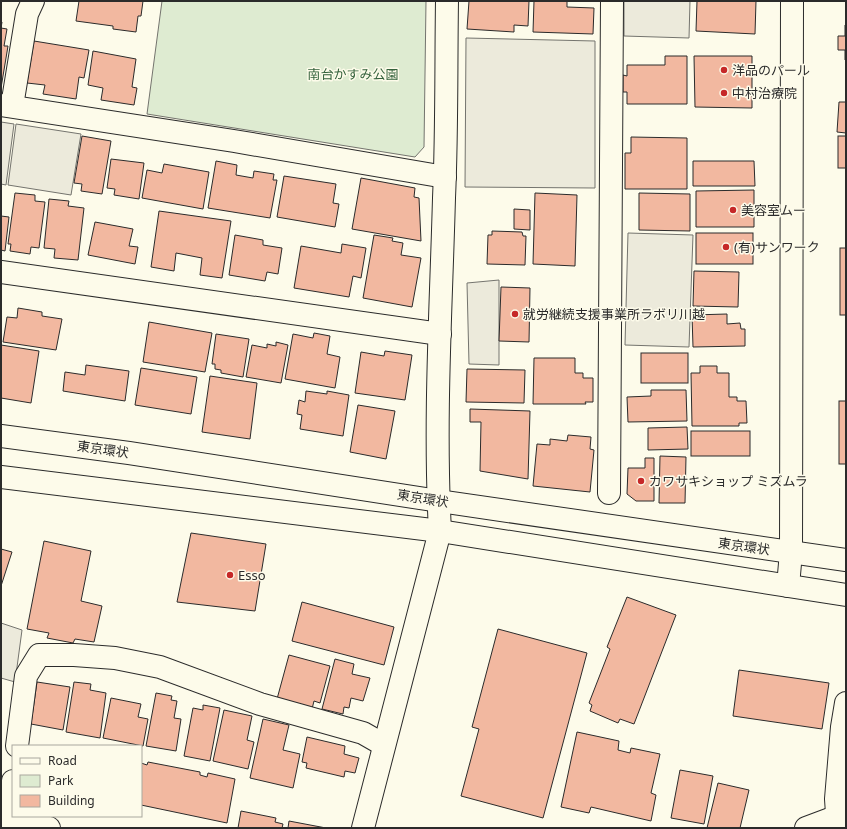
<svg xmlns="http://www.w3.org/2000/svg" width="847" height="829" font-family="'Noto Sans','Noto Sans JP',sans-serif">
  <style>
    .green { fill: #deebd1; stroke: #74746e }
    .parking { fill: #eceadb; stroke: #74746e }
    .building { fill: #f2b8a0; stroke: #2b2b2b }
    .lines { fill: none; stroke-linecap: round; stroke-linejoin: round }
    .minor-casing { stroke: #2b2b2b; stroke-width: 24 }
    .tertiary-casing { stroke: #2b2b2b; stroke-width: 24 }
    .trunk-casing { stroke: #2b2b2b; stroke-width: 24 }
    .minor { stroke: #fdfbea; stroke-width: 22 }
    .tertiary { stroke: #fdfbea; stroke-width: 22 }
    .trunk { stroke: #fdfbea; stroke-width: 22 }
    .poi-dot { fill: #c62828; stroke: #fdfbea; stroke-width: 1.5 }
    .labels { text-anchor: middle; dominant-baseline: central; stroke-width: 3; stroke-linejoin: round; paint-order: stroke }
    .poi-label { font-size: 13px; fill: #2b2b2b; stroke: #fdfbea; text-anchor: start }
    .park-label { font-size: 13px; fill: #34623c; stroke: #fdfbea }
    .street-label { font-size: 13px; fill: #2b2b2b; stroke: #fdfbea }
  </style>
  <rect width="100%" height="100%" fill="#fdfbea"/>
  <path class="green" d="M162,1H426L424,147L415,157L147,114Z"/>
  <g class="parking">
    <path d="M624,1H690L689,38L624,36Z"/>
    <path d="M466,38L595,41V188L465,187Z"/>
    <path d="M1,122L14,124L6,185L1,184Z"/>
    <path d="M16,124L81,134L71,195L8,185Z"/>
    <path d="M628,233L693,235L689,347L625,345Z"/>
    <path d="M499,280V365L469,364L467,283Z"/>
    <path d="M1,623L22,630L15,682L1,678Z"/>
  </g>
  <g class="building">
    <path d="M79,1H143L141,16H138L136,32L113,29V26L76,21Z"/>
    <path d="M469,1H529L528,26L514,25V32L467,29Z"/>
    <path d="M534,1H567V7L594,8L593,34L533,32Z"/>
    <path d="M697,1H756L755,34L696,31Z"/>
    <path d="M1,22H2L1,28L7,29L4,46H8L1,88Z"/>
    <path d="M845,25H846V60H845V50H838V36H845Z"/>
    <path d="M34,41L89,50L84,78L79,77L76,99L43,94L45,85L27,83Z"/>
    <path d="M93,51L136,59L132,87L137,88L134,105L101,100L103,88L88,85Z"/>
    <path d="M665,56H687V104H627V92H623V75L627,76V65H665Z"/>
    <path d="M694,56H752V108L695,107Z"/>
    <path d="M839,102H846V133L837,132Z"/>
    <path d="M82,136L111,141L102,194L81,191L82,184L74,183Z"/>
    <rect x="838" y="136" width="8" height="32"/>
    <path d="M631,137L687,138V189H625V153H631Z"/>
    <path d="M111,159L144,163L139,199L114,195L115,189L107,188Z"/>
    <path d="M216,161L237,165L236,175L253,178L254,171L274,174L273,180H277L270,218L208,208Z"/>
    <path d="M693,161H754L755,186H693Z"/>
    <path d="M164,164L209,172L203,209L142,198L147,170L162,173Z"/>
    <path d="M284,176L336,184L333,203L339,204L335,227L277,217Z"/>
    <path d="M361,178L415,188L414,197L419,198L421,241L352,229Z"/>
    <path d="M754,190V227H696V191Z"/>
    <path d="M15,193L35,195V201L45,202L39,248L31,247L30,254L10,251L11,244H8Z"/>
    <path d="M535,193L577,195L575,266L533,264Z"/>
    <path d="M639,193L690,194V231L639,230Z"/>
    <path d="M49,199L69,201L68,206L84,208L78,260L54,258L55,249L44,248Z"/>
    <path d="M514,209L530,210V230L514,229Z"/>
    <path d="M159,211L231,221L222,278L200,275L202,258L176,253L174,271L151,267Z"/>
    <path d="M1,216L9,217L5,251L1,250Z"/>
    <path d="M95,222L133,229L129,246L138,247L135,264L88,255Z"/>
    <path d="M492,231L522,232L523,236H526L525,265L487,264L488,235H492Z"/>
    <rect x="696" y="233" width="57" height="31"/>
    <path d="M235,235L263,240V245L282,248L278,274L267,272L265,281L229,275Z"/>
    <path d="M374,235L393,238L392,241L403,243L401,255L421,258L412,307L363,298Z"/>
    <path d="M342,244L366,248L361,278L353,276L349,297L294,288L301,246L341,253Z"/>
    <rect x="840" y="248" width="6" height="67"/>
    <path d="M694,271L739,272L738,307L693,306Z"/>
    <path d="M501,287L530,288L529,342L499,341Z"/>
    <path d="M18,308L42,312V316L62,319L56,350L3,342L7,317L17,318Z"/>
    <path d="M727,314V324L740,323L741,329H745V346L693,347L692,315Z"/>
    <path d="M149,322L212,333L205,372L143,362Z"/>
    <path d="M314,333L330,336L327,354L340,357L335,388L285,379L293,334L313,338Z"/>
    <path d="M216,334L249,339L243,377L221,373V370L215,369V364H212Z"/>
    <path d="M276,342L288,345L281,383L246,377L252,345L267,348V344L276,346Z"/>
    <path d="M1,345L39,351L31,403L1,398Z"/>
    <path d="M385,351L412,355L405,400L355,393L361,352L384,356Z"/>
    <rect x="641" y="353" width="47" height="30"/>
    <path d="M534,358H575V373H583V378H593V402H585L586,404H533Z"/>
    <path d="M86,365L129,371L125,401L63,391L65,372L85,375Z"/>
    <path d="M700,366H717V373H729V397H737V401H746L747,423H739V426H692L691,373H700Z"/>
    <path d="M141,368L197,377L191,414L135,405Z"/>
    <path d="M467,369L525,370L524,403L466,402Z"/>
    <path d="M210,376L257,383L250,439L202,432Z"/>
    <path d="M651,390H686L687,421L628,422L627,397L651,396Z"/>
    <path d="M306,391L327,394V391L349,395L343,436L300,429L302,415L297,414L299,400L305,402Z"/>
    <rect x="839" y="401" width="7" height="63"/>
    <path d="M358,405L395,411L386,459L350,452Z"/>
    <path d="M470,409L530,411L528,479L480,471L481,422H470Z"/>
    <path d="M687,427L688,449L648,450V428Z"/>
    <rect x="691" y="431" width="59" height="25"/>
    <path d="M568,435L591,437L590,449L594,450L590,492L533,486L537,444L550,445V439L567,441Z"/>
    <path d="M660,456L686,457L685,503H659Z"/>
    <path d="M645,458H654V501H636L627,494L628,468H645Z"/>
    <path d="M191,533L266,544L255,611L177,602Z"/>
    <path d="M44,541L91,551L81,601L102,606L94,642L75,639L73,643L47,638L49,633L27,629Z"/>
    <path d="M1,549L12,552L1,586Z"/>
    <path d="M627,597L676,615L634,724L620,719L618,723L590,711L592,705L589,703L610,649L607,647Z"/>
    <path d="M302,602L394,627L384,665L292,641Z"/>
    <path d="M498,629L587,653L543,818L461,796L479,729L472,727Z"/>
    <path d="M289,655L330,666L320,703L314,701L312,709L277,699Z"/>
    <path d="M335,659L354,664L352,674L370,678L363,701L351,698L349,708L344,707L343,714L322,709Z"/>
    <path d="M739,670L829,683L822,729L733,716Z"/>
    <path d="M37,682L70,687L63,730L31,724Z"/>
    <path d="M74,682L91,684L90,690L106,693L100,738L66,732Z"/>
    <path d="M156,693L172,696L171,700L177,701L174,718L181,719L176,751L146,746Z"/>
    <path d="M111,698L141,704L138,717L148,719L143,746L103,738Z"/>
    <path d="M203,705L220,708L210,761L184,756L193,708L203,710Z"/>
    <path d="M224,710L252,716L247,740L254,742L248,769L213,761Z"/>
    <path d="M263,719L289,725L283,750L300,754L293,788L250,778Z"/>
    <path d="M577,732L619,741L618,750L630,753L631,748L660,754L651,793L656,795L651,821L591,807L589,813L561,807Z"/>
    <path d="M307,737L345,746L344,754L359,758L355,773L345,771L344,777L306,768L307,763L302,762Z"/>
    <path d="M148,762L200,772V775L207,777L208,773L235,779L227,823L141,805V763L147,765Z"/>
    <path d="M680,770L713,776L704,824L671,818Z"/>
    <path d="M718,783L749,790L740,828H707Z"/>
    <path d="M241,811L276,818L275,822L283,824L282,828H238Z"/>
    <path d="M289,821L326,828H288Z"/>
  </g>
  <g class="lines">
    <g class="minor-casing">
      <g id="minor">
        <path d="M1,105L234,141L445,177"/>
        <path d="M12,106L27,14L33,1"/>
        <path d="M1,272L440,334"/>
        <path d="M609,493L612,1"/>
        <path d="M17,746L26,676L39,655H74L115,658L160,667L260,704L363,733L384,745"/>
        <path d="M1,821L49,828"/>
        <path d="M8,822L13,781"/>
        <path d="M363,828L440,531C434,420 441,309 444,198C447,132 446,67 447,1"/>
        <path d="M806,828L846,813"/>
        <path d="M838,828L836,799L842,727L846,703"/>
      </g>
    </g>
    <g class="tertiary-casing">
      <path id="tertiary" d="M788,586L791,552L792,1"/>
    </g>
    <g class="trunk-casing">
      <g id="trunk">
        <path d="M1,436L129,453L439,501L846,560"/>
        <path d="M1,477L440,531L846,595"/>
      </g>
    </g>
    <use href="#minor" class="minor"/>
    <use href="#tertiary" class="tertiary"/>
    <use href="#trunk" class="trunk"/>
  </g>
  <g class="poi-dot">
    <circle cx="724" cy="70" r="4"/>
    <circle cx="724" cy="93" r="4"/>
    <circle cx="733" cy="210" r="4"/>
    <circle cx="726" cy="247" r="4"/>
    <circle cx="515" cy="314" r="4"/>
    <circle cx="641" cy="481" r="4"/>
    <circle cx="230" cy="575" r="4"/>
  </g>
  <g class="labels">
    <g class="poi-label">
      <text x="732" y="70">洋品のパール</text>
      <text x="732" y="93">中村治療院</text>
      <text x="741" y="210">美容室ムー</text>
      <text x="734" y="247">(有)サンワーク</text>
      <text x="523" y="314">就労継続支援事業所ラボリ川越</text>
      <text x="649" y="481">カワサキショップ ミズムラ</text>
      <text x="238" y="575">Esso</text>
    </g>
    <g class="park-label">
      <text x="353" y="74">南台かすみ公園</text>
    </g>
    <g class="street-label">
      <text transform="translate(103 449) rotate(8)">東京環状</text>
      <text transform="translate(423 498) rotate(9)">東京環状</text>
      <text transform="translate(744 546) rotate(8)">東京環状</text>
    </g>
  </g>
  <rect width="847" height="829" fill="none" stroke="#2b2b2b" stroke-width="4"/>
  <rect x="12" y="745" width="130" height="72" fill="#fdfbea" stroke="#a9a89e"/>
  <rect x="20" y="758" width="20" height="6" fill="#fdfbea" stroke="#a9a89e"/>
  <text x="48" y="765" font-size="12" fill="#2b2b2b">Road</text>
  <rect x="20" y="775" width="20" height="12" fill="#deebd1" stroke="#a9a89e"/>
  <text x="48" y="785" font-size="12" fill="#2b2b2b">Park</text>
  <rect x="20" y="795" width="20" height="12" fill="#f2b8a0" stroke="#a9a89e"/>
  <text x="48" y="805" font-size="12" fill="#2b2b2b">Building</text>
</svg>
